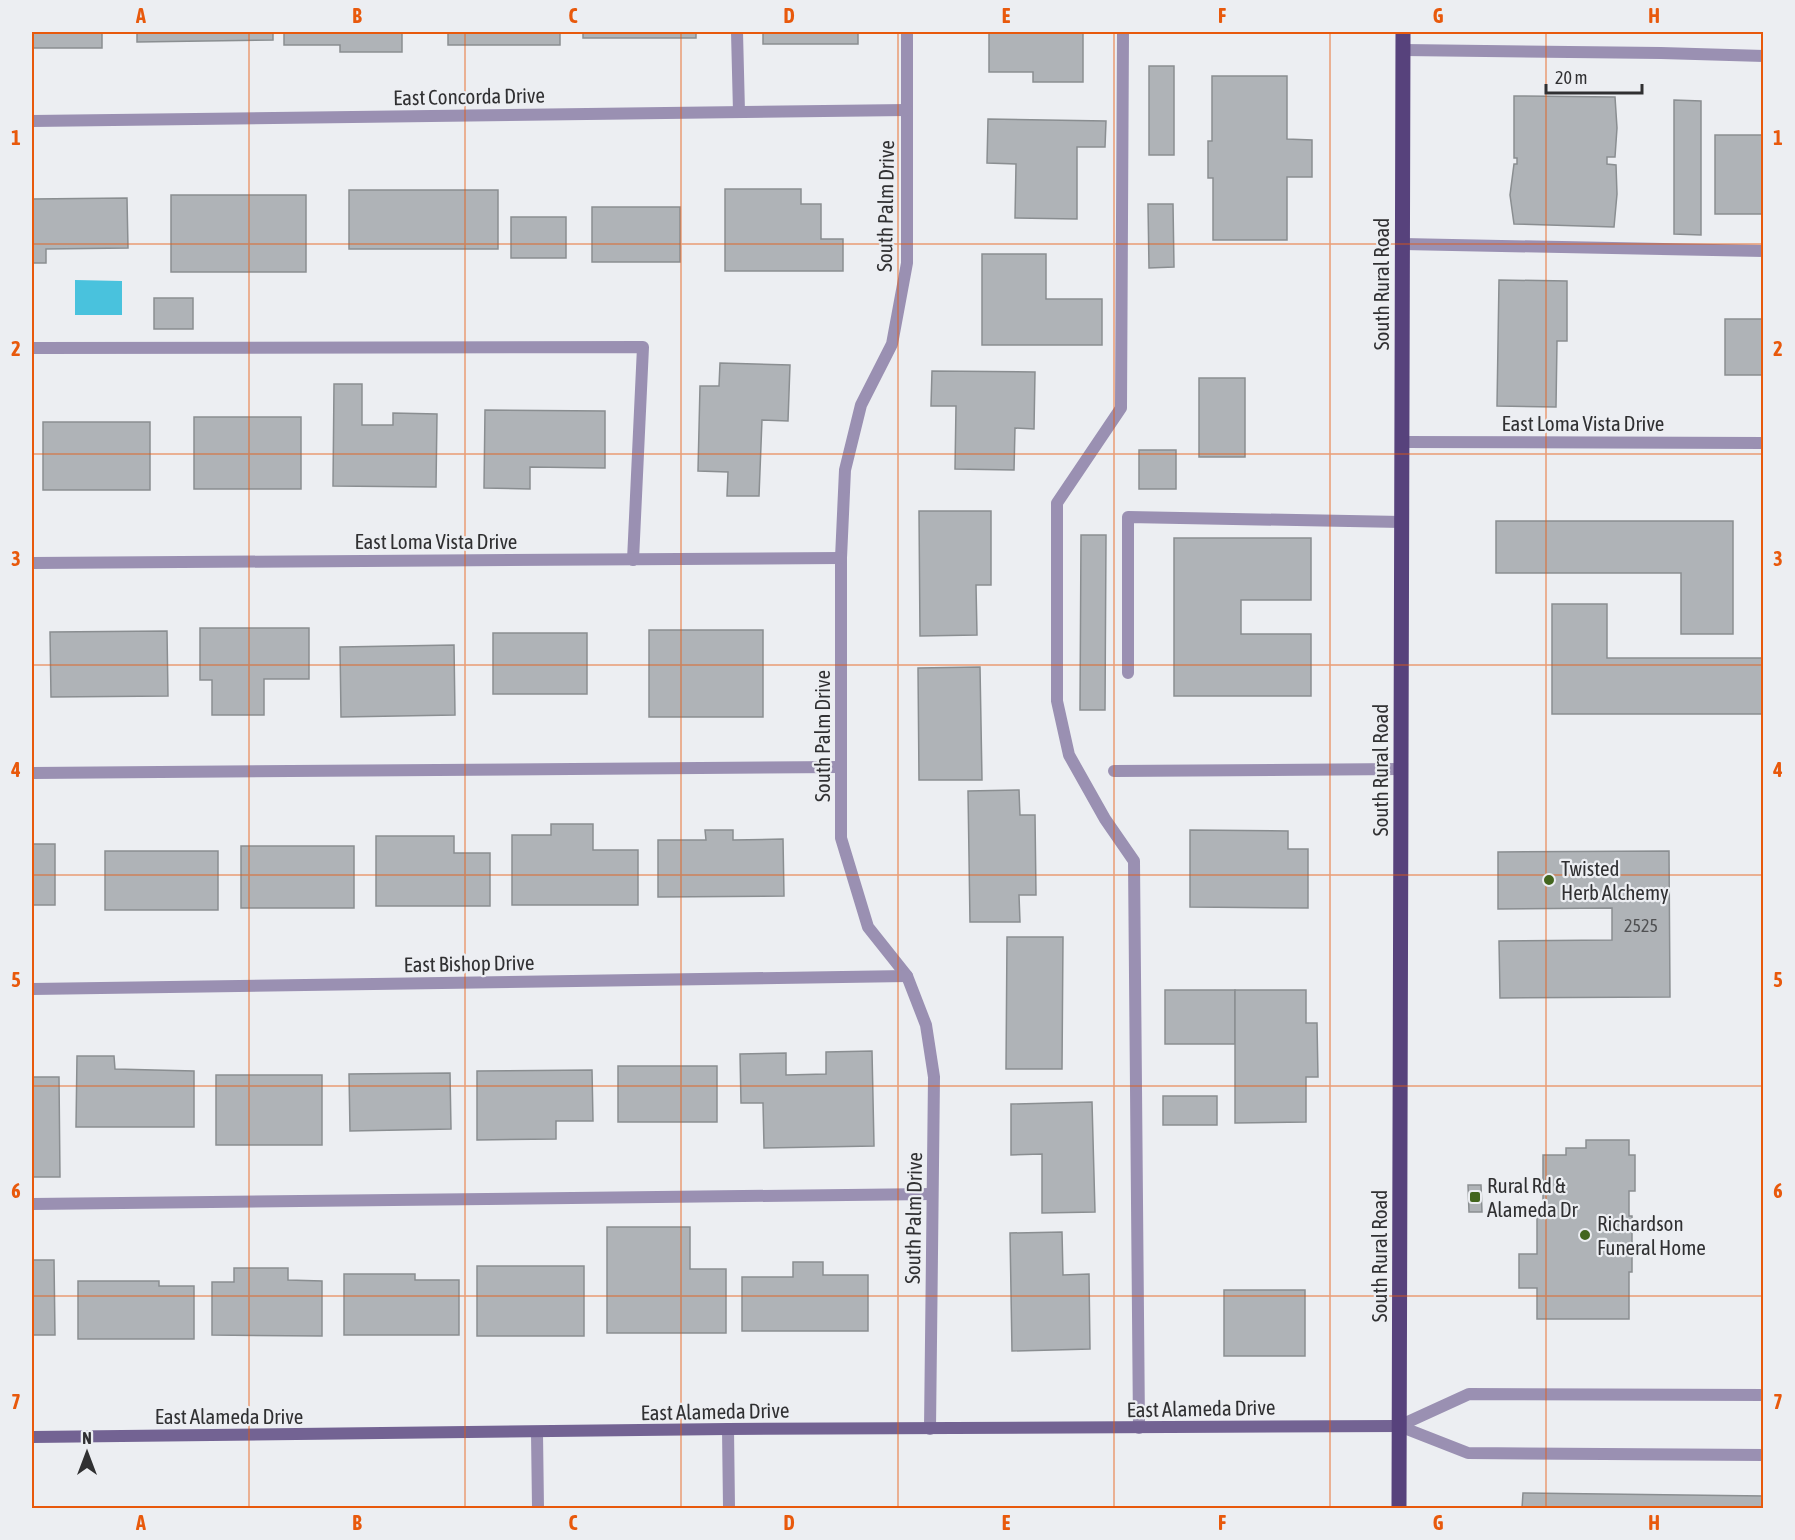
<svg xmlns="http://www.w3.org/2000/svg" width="1795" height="1540" font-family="'Asap Condensed',sans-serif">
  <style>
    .water { fill: #49c2dd }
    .building { fill: #afb3b7; stroke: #8a8e91; stroke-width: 1.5 }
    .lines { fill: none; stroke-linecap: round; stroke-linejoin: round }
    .lane { stroke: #9a90b2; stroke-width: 12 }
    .street { stroke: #9a90b2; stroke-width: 12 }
    .secondary { stroke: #736393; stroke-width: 12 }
    .primary { stroke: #57427c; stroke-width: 15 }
    .grid { fill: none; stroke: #e8590c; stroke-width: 1.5; stroke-opacity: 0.55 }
    .poi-dot { fill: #43661e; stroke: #eceef2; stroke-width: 2 }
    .labels { text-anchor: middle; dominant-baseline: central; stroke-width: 4.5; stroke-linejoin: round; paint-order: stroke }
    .number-label { font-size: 18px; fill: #505153 }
    .street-label { font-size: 21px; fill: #303032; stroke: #eceef2 }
    .poi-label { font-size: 21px; fill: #303032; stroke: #eceef2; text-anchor: start }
    .neatline { fill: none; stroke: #e8590c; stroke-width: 2 }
    .grid-label { font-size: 20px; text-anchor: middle; font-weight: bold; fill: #e8590c }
  </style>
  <rect width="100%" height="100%" fill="#eceef2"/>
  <path class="water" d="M75,280L122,281V315H75Z"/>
  <g class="building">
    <rect x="32" y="32" width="70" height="16"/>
    <path d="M137,32H273V40L137,42Z"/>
    <path d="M284,32H402V52H340V45H284Z"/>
    <rect x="448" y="32" width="112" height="13"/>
    <rect x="583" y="32" width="113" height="6"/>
    <rect x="763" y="32" width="95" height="12"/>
    <path d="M989,32H1083V82H1033V72H989Z"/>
    <rect x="1149" y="66" width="25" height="89"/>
    <path d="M1212,76H1287V139L1312,140V177H1287V240H1213V178H1208V141H1212Z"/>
    <path d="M1514,96L1615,97L1617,128L1615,157H1607V164L1616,165L1617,194L1614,227L1514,224L1510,195L1514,164H1517V158H1514Z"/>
    <path d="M1674,100L1701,101V235L1674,234Z"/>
    <path d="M988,119L1106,121L1105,147H1077V219L1015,218L1016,164L987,163Z"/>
    <path d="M1715,135H1764L1762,214H1715Z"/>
    <path d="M725,189H801V204H821V239H843V271H725Z"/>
    <rect x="349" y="190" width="149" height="59"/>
    <rect x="171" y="195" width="135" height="77"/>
    <path d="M127,198L128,248L46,249V263H32V199Z"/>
    <path d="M1148,204H1173L1174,267L1149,268Z"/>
    <rect x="592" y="207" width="88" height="55"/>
    <rect x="511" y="217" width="55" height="41"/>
    <path d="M982,254H1046V299H1102V345H982Z"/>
    <path d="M1499,280L1567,281V341H1557L1556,407L1497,406Z"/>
    <rect x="154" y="298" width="39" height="31"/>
    <rect x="1725" y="319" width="39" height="56"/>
    <path d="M720,363L790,365L788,421L762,420L759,496H727L728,472L698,471L700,386H719Z"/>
    <path d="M932,371L1035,372L1034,429L1015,428L1014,470L955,469L956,406H931Z"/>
    <rect x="1199" y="378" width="46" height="79"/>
    <path d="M334,384H362V425H393V413L437,414L436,487L333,486Z"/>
    <path d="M485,410L605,411V468L530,467V489L484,488Z"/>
    <rect x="194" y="417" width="107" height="72"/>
    <rect x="43" y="422" width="107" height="68"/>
    <rect x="1139" y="450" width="37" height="39"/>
    <path d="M919,511H991V585H976L977,635L920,636Z"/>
    <path d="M1496,521H1733V634H1681V573H1496Z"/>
    <path d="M1081,535H1106L1105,710H1080Z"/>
    <path d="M1174,538H1311V600H1241V634H1311V696H1174Z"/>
    <path d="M1552,604H1607V658H1764V714H1552Z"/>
    <path d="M200,628H309V679H264V715H212V680H200Z"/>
    <rect x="649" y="630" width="114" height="87"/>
    <path d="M167,631L168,696L51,697L50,632Z"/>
    <rect x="493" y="633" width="94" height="61"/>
    <path d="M454,645L455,715L341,717L340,647Z"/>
    <path d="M980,667L982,780H919L918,668Z"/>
    <path d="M1019,790L1020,815H1035L1036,895H1019L1020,922H970L968,791Z"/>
    <path d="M551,824H593V850H638V905H512V835H551Z"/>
    <path d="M705,830H733V840L783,839L784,896L658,897V840H706Z"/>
    <path d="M1190,830L1288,831V849H1308V908L1190,907Z"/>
    <path d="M376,836H454V853H490V906H376Z"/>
    <rect x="32" y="844" width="23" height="61"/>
    <rect x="241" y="846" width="113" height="62"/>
    <rect x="105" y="851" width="113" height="59"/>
    <path d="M1669,851L1670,997L1500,998L1499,941L1612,940V908L1498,909V852Z"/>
    <path d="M1007,937H1063L1062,1069H1006Z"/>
    <rect x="1165" y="990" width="70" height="54"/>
    <path d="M1235,990H1306V1023H1317L1318,1077H1306V1122L1235,1123Z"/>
    <path d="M872,1051L874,1146L764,1148L763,1103H741L740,1054L786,1053V1075L826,1074V1052Z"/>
    <path d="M77,1056H114L115,1069L194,1071V1127H76Z"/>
    <rect x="618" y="1066" width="99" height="56"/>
    <path d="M592,1070L593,1121H556V1139L477,1140V1071Z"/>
    <path d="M450,1073L451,1129L350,1131L349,1074Z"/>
    <rect x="216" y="1075" width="106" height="70"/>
    <path d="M32,1077H59L60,1177H32Z"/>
    <rect x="1163" y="1096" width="54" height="29"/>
    <path d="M1092,1102L1095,1212L1042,1213V1154L1011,1155V1104Z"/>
    <path d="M1586,1140H1629V1155H1635V1191H1629V1216H1632V1272H1629V1319H1537V1288H1519V1254H1537V1216H1543V1155H1566V1148H1586Z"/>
    <path d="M1468,1185H1481L1482,1212H1469Z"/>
    <path d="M607,1227H690V1269H726V1333H607Z"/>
    <path d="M1062,1232L1063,1275L1089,1274L1090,1349L1012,1351L1010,1233Z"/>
    <path d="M32,1260H54L55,1335H32Z"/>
    <path d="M793,1262H823V1275H868V1331H742V1277H793Z"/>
    <rect x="477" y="1266" width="107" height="70"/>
    <path d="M234,1268H288V1280L322,1281V1336L212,1335V1282H234Z"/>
    <path d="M344,1274H415V1280H459V1335H344Z"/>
    <path d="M78,1281H159V1286H194V1339H78Z"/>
    <rect x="1224" y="1290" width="81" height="66"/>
    <path d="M1523,1493L1764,1496V1508H1522Z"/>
  </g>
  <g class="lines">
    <g class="lane">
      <path d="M737,32L739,112"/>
      <path d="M1123,32L1121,408L1057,503V701L1069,755L1105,819L1134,861L1139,1428"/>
      <path d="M1403,244L1764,251"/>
      <path d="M32,348L643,347L633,560"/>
      <path d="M1128,673V517L1402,522"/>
      <path d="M1114,771L1401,769"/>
      <path d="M32,773L841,767"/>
      <path d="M32,1204L932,1194"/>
      <path d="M728,1429L729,1508"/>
    </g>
    <g class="street">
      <path d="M907,32V263L892,344L861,405L845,470L841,558V838L868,927L907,976L926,1025L934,1077L930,1429"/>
      <path d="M1403,50L1661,53L1764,56"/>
      <path d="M32,121L907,110"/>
      <path d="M1402,442L1764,443"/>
      <path d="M32,563L841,558"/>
      <path d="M32,989L907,976"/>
      <path d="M1399,1426L1469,1394L1764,1395"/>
      <path d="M1399,1426L1468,1453L1764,1455"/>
      <path d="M537,1433L538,1508"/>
    </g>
    <path class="secondary" d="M32,1437L728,1429L1399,1426"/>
    <path class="primary" d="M1399,1508L1403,32"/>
  </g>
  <path class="grid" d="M249,32V1508M465,32V1508M681,32V1508M898,32V1508M1114,32V1508M1330,32V1508M1546,32V1508M32,244H1764M32,454H1764M32,665H1764M32,875H1764M32,1086H1764M32,1296H1764"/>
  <g class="poi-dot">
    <circle cx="1549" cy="880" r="6"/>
    <rect x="1469" y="1191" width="12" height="12" rx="3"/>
    <circle cx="1585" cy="1235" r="6"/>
  </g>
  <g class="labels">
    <g class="number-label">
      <text x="1641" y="925">2525</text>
    </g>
    <g class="street-label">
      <text transform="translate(469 96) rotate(-1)">East Concorda Drive</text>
      <text transform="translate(885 206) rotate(-89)">South Palm Drive</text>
      <text transform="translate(1381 284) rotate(-90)">South Rural Road</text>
      <text x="1583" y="423">East Loma Vista Drive</text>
      <text x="436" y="541">East Loma Vista Drive</text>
      <text transform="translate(822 736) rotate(-90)">South Palm Drive</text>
      <text transform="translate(1380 770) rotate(-90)">South Rural Road</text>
      <text transform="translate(469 963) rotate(-1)">East Bishop Drive</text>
      <text transform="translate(913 1218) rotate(-89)">South Palm Drive</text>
      <text transform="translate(1379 1256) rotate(-90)">South Rural Road</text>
      <text transform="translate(1201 1408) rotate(-1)">East Alameda Drive</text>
      <text transform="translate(715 1411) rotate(-1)">East Alameda Drive</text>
      <text x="229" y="1416">East Alameda Drive</text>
    </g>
    <g class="poi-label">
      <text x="1561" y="868">Twisted<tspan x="1561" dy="24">Herb Alchemy</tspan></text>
      <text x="1487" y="1185">Rural Rd &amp;<tspan x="1487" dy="24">Alameda Dr</tspan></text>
      <text x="1597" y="1223">Richardson<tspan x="1597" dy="24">Funeral Home</tspan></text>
    </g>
  </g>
  <rect width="1795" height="1540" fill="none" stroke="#eceef2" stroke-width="66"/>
  <g transform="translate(87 1453)" stroke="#eceef2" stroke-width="4.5" paint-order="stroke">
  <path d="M0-4.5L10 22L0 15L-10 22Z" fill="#303032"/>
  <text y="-9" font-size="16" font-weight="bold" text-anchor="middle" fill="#303032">N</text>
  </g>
  <path d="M1546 84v9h96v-9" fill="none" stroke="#303032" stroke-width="3"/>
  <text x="1555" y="84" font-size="18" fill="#303032" stroke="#eceef2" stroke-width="4.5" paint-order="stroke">20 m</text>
  <rect x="33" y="33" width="1729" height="1474" class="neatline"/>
  <g class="grid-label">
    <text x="141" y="23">A</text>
    <text x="357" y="23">B</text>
    <text x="573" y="23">C</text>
    <text x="789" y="23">D</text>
    <text x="1006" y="23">E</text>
    <text x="1222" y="23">F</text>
    <text x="1438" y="23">G</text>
    <text x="1654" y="23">H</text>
    <text x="16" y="145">1</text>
    <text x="1778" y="145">1</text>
    <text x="16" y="356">2</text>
    <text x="1778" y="356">2</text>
    <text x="16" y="566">3</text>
    <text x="1778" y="566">3</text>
    <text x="16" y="777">4</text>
    <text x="1778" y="777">4</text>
    <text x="16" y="987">5</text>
    <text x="1778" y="987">5</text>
    <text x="16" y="1198">6</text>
    <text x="1778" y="1198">6</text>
    <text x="16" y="1409">7</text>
    <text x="1778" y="1409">7</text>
    <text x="141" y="1530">A</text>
    <text x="357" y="1530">B</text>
    <text x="573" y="1530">C</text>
    <text x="789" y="1530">D</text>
    <text x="1006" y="1530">E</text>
    <text x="1222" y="1530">F</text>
    <text x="1438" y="1530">G</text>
    <text x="1654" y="1530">H</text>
  </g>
</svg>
